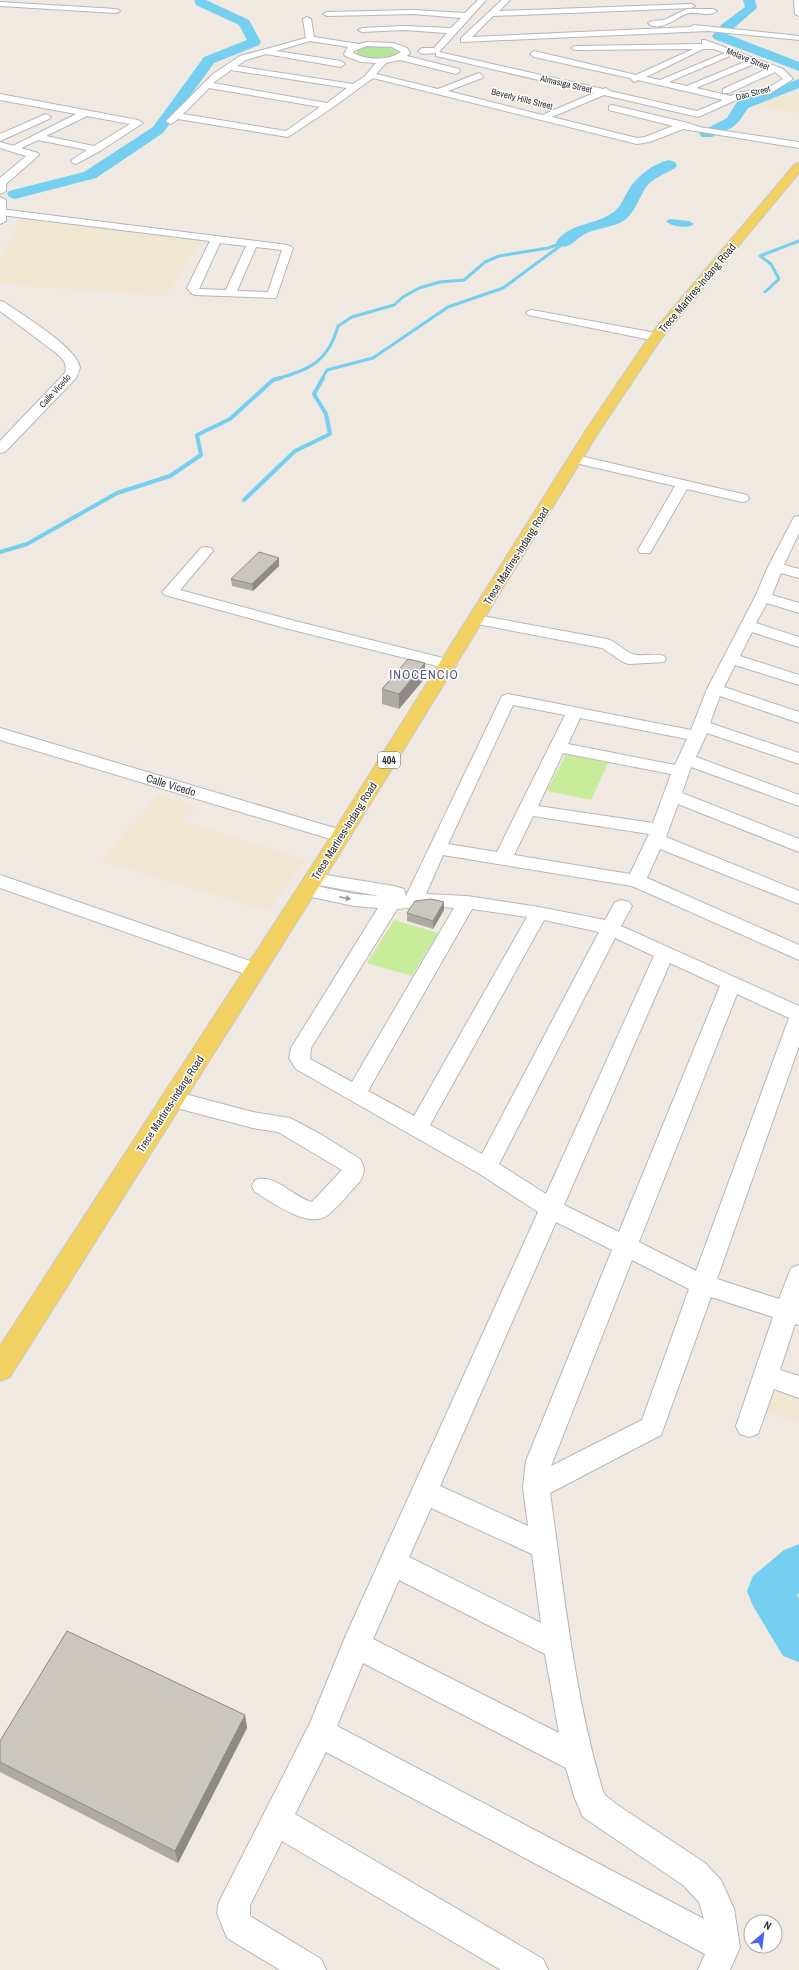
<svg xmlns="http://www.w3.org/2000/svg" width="799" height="1970" font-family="'Archivo Narrow',sans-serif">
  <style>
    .education { fill: #f0e6d1 }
    .green { fill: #b6e59e }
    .pitch { fill: #c9ec9a }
    .water { fill: #75cff0 }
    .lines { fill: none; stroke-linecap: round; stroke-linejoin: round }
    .stream-far1 { stroke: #75cff0; stroke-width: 3 }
    .stream { stroke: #75cff0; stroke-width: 4 }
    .river { fill: #75cff0; fill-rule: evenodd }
    .minor-casing { stroke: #b4b7c1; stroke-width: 2 }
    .tertiary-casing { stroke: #b4b7c1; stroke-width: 2 }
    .primary-casing { stroke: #c9c9c9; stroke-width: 2 }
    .minor { fill: #fff; fill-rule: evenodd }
    .tertiary { fill: #fff; fill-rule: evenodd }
    .primary { fill: #f2d163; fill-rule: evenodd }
    .wall { fill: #afaba4 }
    .shaded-wall { fill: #8e8b86 }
    .building { fill: #cbc7bf; stroke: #8e8b86 }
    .oneway { fill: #969696 }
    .labels { text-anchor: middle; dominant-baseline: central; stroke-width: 3; stroke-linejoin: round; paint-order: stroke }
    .far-street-label { font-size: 9px; fill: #2e2e2e; stroke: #fff }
    .shield { fill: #fff; stroke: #6d6d6d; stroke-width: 1 }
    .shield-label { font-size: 10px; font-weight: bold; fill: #2e2e2e }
    .street-label { font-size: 11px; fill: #2e2e2e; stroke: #fff }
    .quarter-label { font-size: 13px; letter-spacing: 1px; fill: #4d5680; stroke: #fff }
  </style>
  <rect width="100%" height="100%" fill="#efe9e1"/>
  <g class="education">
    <path d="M799,94V113L756,107L764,99Z"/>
    <path d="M22,217L202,239L165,296L0,284V258Z"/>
    <path d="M158,794L196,806L183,821L305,860L268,911L101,861Z"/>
    <path d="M768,1378L799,1390V1423L758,1409Z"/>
  </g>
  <path class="green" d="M377,46L387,47L399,51V53C390,60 365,62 356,53C360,46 370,46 377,46Z"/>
  <g class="pitch">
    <path d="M566,754L608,763L591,800L547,791Z"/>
    <path d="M394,920L438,933L412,976L367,963Z"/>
  </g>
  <path class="water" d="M670,219L689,221L694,224C688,229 671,227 666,221Z"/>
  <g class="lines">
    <g class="stream-far1">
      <path d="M765,292L779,279L771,264L760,256L799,241"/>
      <path d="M277,379C310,369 328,362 338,326L352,317L394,305L403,297L419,288L440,282L464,280L485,262L499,256L548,248L565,242"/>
      <path d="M322,379L327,370L373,358L448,307L503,288L560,246"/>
    </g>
    <g class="stream">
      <path d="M244,500L295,451L330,434L326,414L314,394L323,378"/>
      <path d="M0,552L27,544L117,493L170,476L201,455L197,435L230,419L273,380L280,378"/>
    </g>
    <g class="river">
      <path d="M194,0H206L249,20L261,42L259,45L214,63L163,133L96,178L15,199L9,197L7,194L9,191L84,172L153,127L204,57L247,40L239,25L196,5Z"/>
      <path d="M743,0H755L757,8L727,34L799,62V71L714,39L712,36L721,25L745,7Z"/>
      <path d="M799,79V88L748,108L740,120L733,127L712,137H702L699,134L702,131L727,118L737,102Z"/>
      <path d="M669,160L675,162L677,165L675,168C665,174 653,178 646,187C639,198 636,210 626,219C613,229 596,227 583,235C573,241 571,249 559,246L556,242C571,222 594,226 612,213C621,207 623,199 628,191C636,176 653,164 669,160Z"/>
      <path d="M799,1544V1593L797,1595L799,1599V1662L783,1656L753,1606L747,1591L753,1576L784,1550Z"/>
    </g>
    <g class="minor-casing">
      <g id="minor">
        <path d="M478,0H486L439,52L603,89L606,88L610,91L697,111L723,100L638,80L634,82L630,78L534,57L530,54L534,51L636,75L693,49L575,50L571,48L575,46L702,44V40H705L783,69L793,79L769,94L743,97L698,117L604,95L552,117L637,138L645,137L673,126L609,110V106L612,105L688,123L699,127L799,142V148L683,129L650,142L637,144L373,78L332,108L288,137L178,119L171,124L166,121L213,74L240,56L306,38L303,19L307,17L311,19L314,37L359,44L367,42L393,43L407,48L410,53L407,56L459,69L460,71L456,74L400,60L386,63L376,74L438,89L479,73L483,76L482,78L448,91L542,115L594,93L436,56V53L422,54L418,51L422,48H434L447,33L403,30L362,32L358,30L362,28L403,26L451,28L461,18L414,14L327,16L323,14L327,12L414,10L465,13ZM310,41L348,47L344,54L345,56L361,62L376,63L365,76L353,84L237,66L246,60L266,54L341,67L345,64L341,61L276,51ZM367,46L392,47L401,52C388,61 366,60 353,53L354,51ZM703,49H714L725,53L660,80L646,77ZM732,55L747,61L687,86L669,82ZM754,64L767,69L723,89V93H729L775,72L783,79L764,90L741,92L731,96L696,88ZM231,70L347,88L327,103L213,83ZM209,88L320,107L286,131L183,114Z"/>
        <path d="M502,0H510L499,11L691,4L695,6L691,8L493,16L472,37L690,27L694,25L799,36V40L708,31L461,42V38Z"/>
        <path d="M794,0H799V16L795,14Z"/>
        <path d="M0,2L116,9L120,11L116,13L0,6Z"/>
        <path d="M687,9H713L717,11C710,17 698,12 689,13C677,16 660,34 648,23L652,21L664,20Z"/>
        <path d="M0,94L138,120L143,123L100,151L76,164L73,163L71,161L73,159L87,150L38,140L17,150H11L9,148L76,114L0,100ZM87,116L130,124L94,146L46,136Z"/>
        <path d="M46,114L51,117L49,119L0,141V134Z"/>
        <path d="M0,209L288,245L293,248L276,298L196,295L192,294L187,288L210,241L1,215ZM220,243L246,246L226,290L199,289ZM256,247L282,250L268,292L237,291Z"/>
        <path d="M532,310L656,333L662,337L656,341L528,315L526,313L528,311Z"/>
        <path d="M576,455L747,495L749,498L747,501L742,502L687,489L650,553H640L638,550L675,486L571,462L569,459L571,456Z"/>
        <path d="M799,516V533L784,565L799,569V578L781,573L772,595L799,603V613L767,603L756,623L799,637V647L752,632L740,656L799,675V685L735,665L724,687L799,712V723L720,696L710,723L799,753V764L707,733L696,757L799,795V806L691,767L682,793L799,839V852L678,804L666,837L799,891V904L660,849L647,878L799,945V960L632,886L443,855L426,894L467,896L539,907L605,920L615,902L622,900L629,902L632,906L621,926L799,1006V1046L717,1279L779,1299L791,1268L799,1265V1325L795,1324L780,1370L799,1376V1398L774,1389L758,1434L749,1437L740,1434L736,1426L773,1317L711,1297L661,1435L550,1493C564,1592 574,1695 603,1791L605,1795L616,1804L705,1863L721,1880L734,1909L740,1947L730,1970H698L705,1954L326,1752L295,1814L543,1959L548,1970H501L282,1841L250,1905V1916L321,1959L326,1970H280L227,1938L217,1913L219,1902L310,1723L346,1635L538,1212L478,1173L296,1069L289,1058L291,1048L378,908L354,906L307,896L300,894L298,890L300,886L307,884L354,894L379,896L307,883L305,879L307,875L314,873L394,886L404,889L406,896L502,696L508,694L691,730L707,689L755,597L768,567L794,517ZM513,705L565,715L497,852L448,844ZM580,718L687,739L675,765L568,744ZM563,753L671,774L653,823L538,806ZM533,816L649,834L630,874L514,855ZM431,906L454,908L352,1082L310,1059L311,1048L397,909ZM472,909L527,917L414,1116L368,1091ZM544,920L599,932L482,1154L430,1125ZM615,938L654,956L546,1194L499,1164ZM670,963L720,986L619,1232L564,1205ZM737,994L789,1018L696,1271L639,1242ZM556,1222L612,1250L526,1461L523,1487L528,1526L440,1486ZM632,1260L689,1289L642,1420L551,1466ZM431,1508L532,1554L541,1623L409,1557ZM399,1580L545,1654L559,1733L373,1639ZM363,1663L566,1768L574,1796L583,1817L683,1885L699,1902L704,1919L337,1726Z"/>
        <path d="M206,547L211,548L213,551L180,590L295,621L455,661L457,664L455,667L449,669L285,628L165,595L162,592L165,589L201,548Z"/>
        <path d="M477,615L607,639C617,642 623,650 632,654C641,657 654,653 664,656L666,659L664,662L629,664L623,662L602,648L472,623L469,620L472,617Z"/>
        <path d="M0,875L262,965L265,970L262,975L255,977L248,975L0,888Z"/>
        <path d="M173,1091L253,1112L290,1118L322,1135L360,1159C365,1168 365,1172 360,1181C350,1192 340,1205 328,1215C308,1230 273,1202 255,1192L252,1186L255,1180C276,1173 292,1197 312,1202L342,1170L278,1132L253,1128L165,1105L162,1099L165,1093Z"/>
      </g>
    </g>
    <g class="tertiary-casing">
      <g id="tertiary">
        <path d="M0,142L38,153L39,155L6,184V191L0,194V178L26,156L0,148Z"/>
        <path d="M0,197L6,200V221L0,224Z"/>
        <path d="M0,301L4,302C22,315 77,347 80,368L76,378L5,452L0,453V441L65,373C68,364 63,359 56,353L0,311Z"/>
        <path d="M0,728L348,832L351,836L348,840L341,842L334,840L0,740Z"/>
      </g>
    </g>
    <g class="primary-casing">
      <path id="primary" d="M799,163V173L661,339L600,430L337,858L10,1377L0,1381V1346L317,858L586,430L651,334L795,164Z"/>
    </g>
    <use href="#minor" class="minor"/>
    <use href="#tertiary" class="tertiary"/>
    <use href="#primary" class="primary"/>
  </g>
  <g class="wall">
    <path d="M279,566L253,591L232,586L231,579Z"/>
    <path d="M425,663V678L399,709L382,704V689Z"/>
    <path d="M444,910L433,929L407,921V913Z"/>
    <path d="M245,1715L247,1728L178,1863L0,1772V1741Z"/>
  </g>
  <g class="shaded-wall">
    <path d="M279,558V566L253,591L252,584Z"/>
    <path d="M425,663V678L399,709V694Z"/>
    <path d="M444,902V910L433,929V921Z"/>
    <path d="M245,1715L247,1728L178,1863L175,1851Z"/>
  </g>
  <g class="building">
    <path d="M259,552L279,558L252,584L231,579Z"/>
    <path d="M408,659L425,663L399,694L382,689Z"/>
    <path d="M431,899L444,902L433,921L407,913L415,901Z"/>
    <path d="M67,1631L245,1715L175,1851L0,1762V1741Z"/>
  </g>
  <defs><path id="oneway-solid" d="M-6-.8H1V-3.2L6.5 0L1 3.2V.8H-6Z"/></defs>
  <use class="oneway" href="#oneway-solid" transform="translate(345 898) rotate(12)"/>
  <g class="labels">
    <g class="far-street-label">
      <text transform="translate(748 59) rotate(22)">Molave Street</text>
      <text transform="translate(566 84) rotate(13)">Almasiga Street</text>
      <text transform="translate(753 93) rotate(-15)">Dao Street</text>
      <text transform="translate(522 99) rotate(14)">Beverly Hills Street</text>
      <text transform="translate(55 391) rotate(-48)">Calle Vicedo</text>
    </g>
    <rect class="shield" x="378" y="752" width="22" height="16" rx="3"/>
    <g class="shield-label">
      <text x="389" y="760">404</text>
    </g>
    <g class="street-label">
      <text transform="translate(697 288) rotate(-50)">Trece Martires-Indang Road</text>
      <text transform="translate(516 556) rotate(-58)">Trece Martires-Indang Road</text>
      <text transform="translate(171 785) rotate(17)">Calle Vicedo</text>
      <text transform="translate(344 831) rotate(-58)">Trece Martires-Indang Road</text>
      <text transform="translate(170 1104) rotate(-57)">Trece Martires-Indang Road</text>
    </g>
    <g class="quarter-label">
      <text x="424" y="674">INOCENCIO</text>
    </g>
  </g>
  <g transform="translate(763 1934) rotate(28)"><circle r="19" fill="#ffffff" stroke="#ababab"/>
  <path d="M0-3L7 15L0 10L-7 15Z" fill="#4264fb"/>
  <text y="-6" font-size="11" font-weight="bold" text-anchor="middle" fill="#2e2e2e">N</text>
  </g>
</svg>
